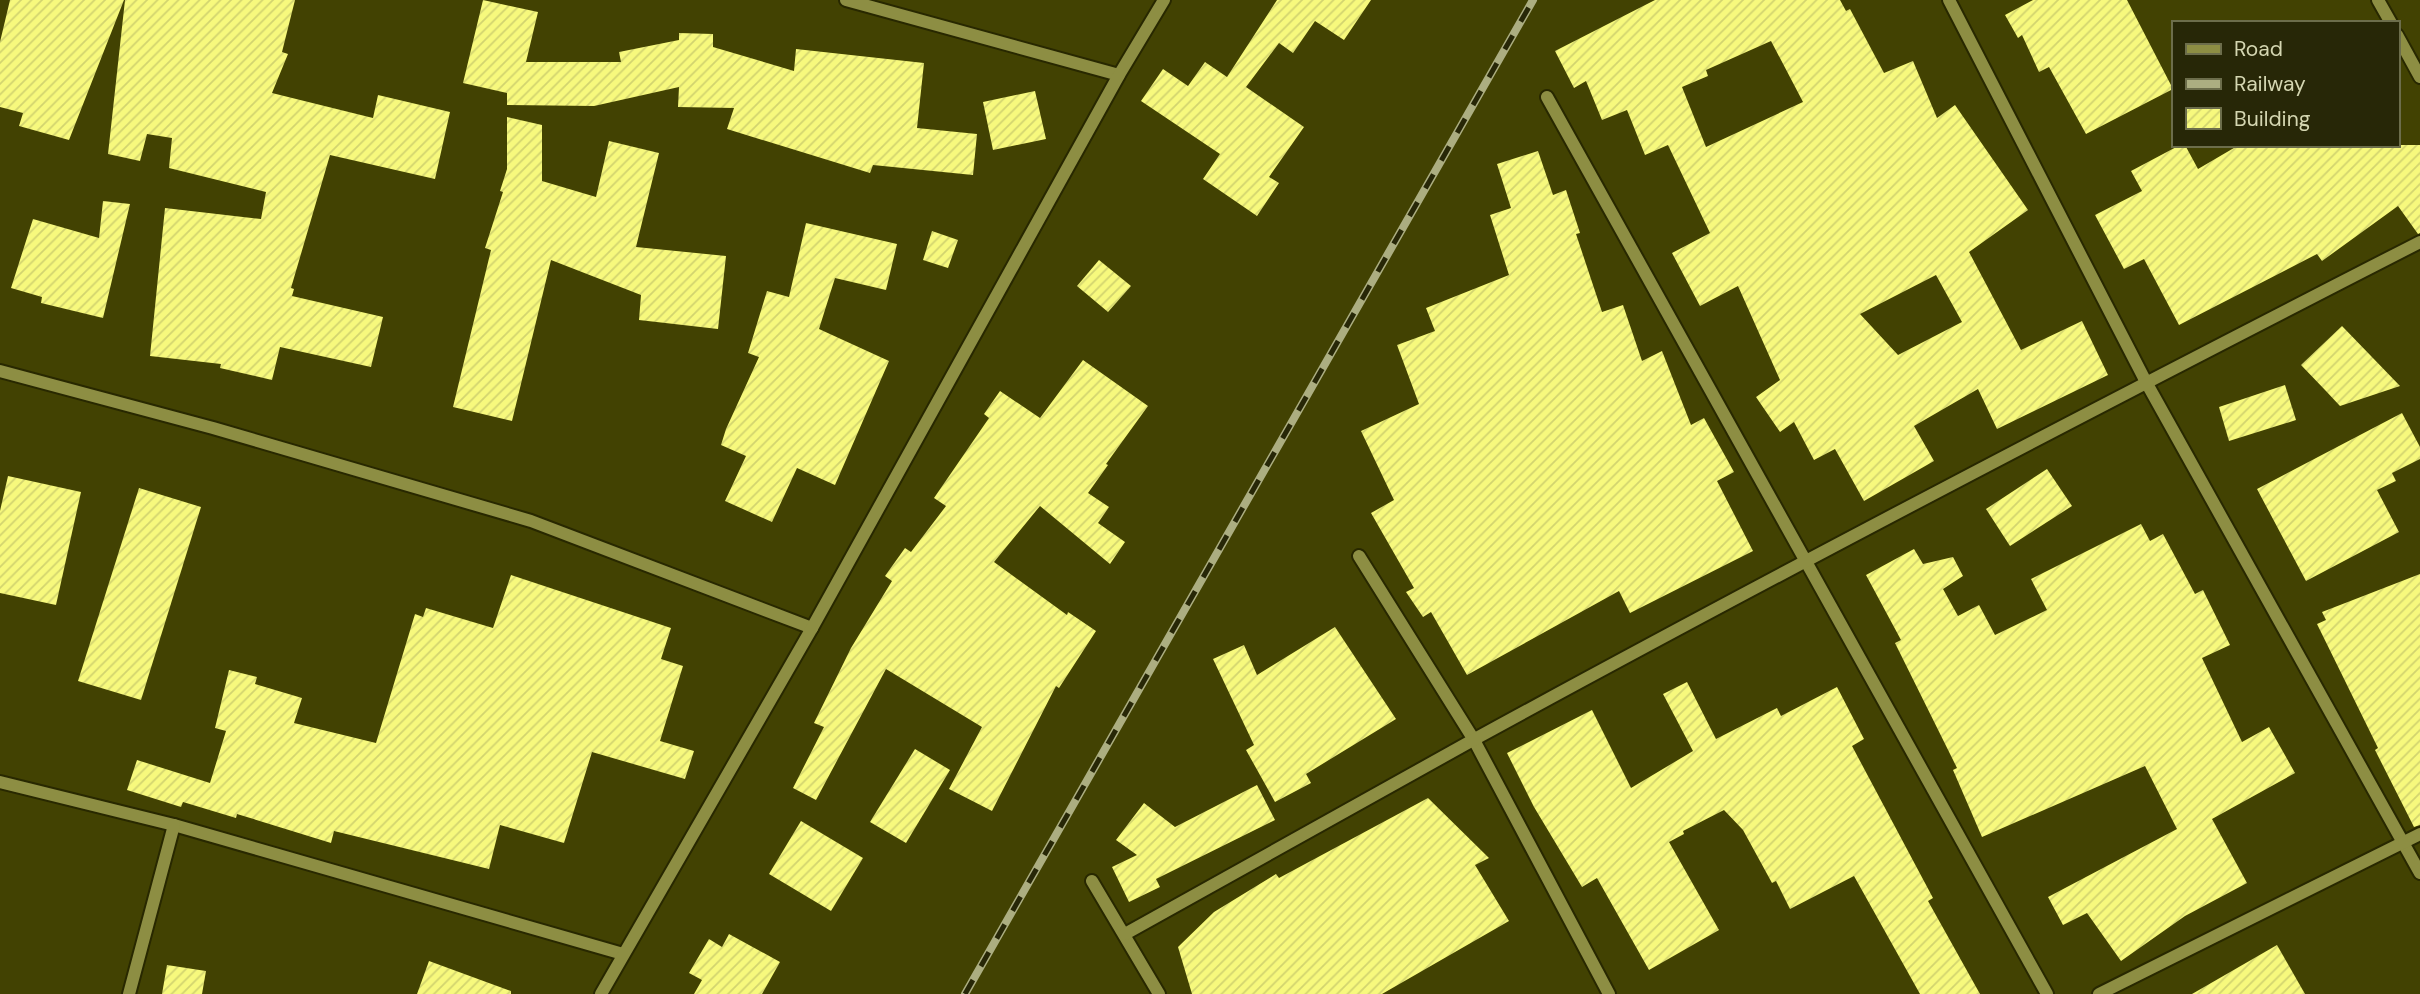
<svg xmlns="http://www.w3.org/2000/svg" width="2420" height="994" font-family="'DM Sans',sans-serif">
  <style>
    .building { fill: url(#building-hatch); fill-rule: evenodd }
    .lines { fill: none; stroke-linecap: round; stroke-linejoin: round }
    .minor-casing { stroke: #282800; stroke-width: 16 }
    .minor { stroke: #8d8e43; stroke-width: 12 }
    .rail-casing { stroke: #acae81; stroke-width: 8 }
    .rail { stroke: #272707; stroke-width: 5; stroke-dasharray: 16; stroke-linecap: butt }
  </style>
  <defs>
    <pattern id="building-hatch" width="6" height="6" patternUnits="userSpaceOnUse" patternTransform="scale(1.75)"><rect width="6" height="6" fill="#f7f97d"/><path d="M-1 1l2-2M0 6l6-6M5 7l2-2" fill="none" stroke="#d2d46f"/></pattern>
  </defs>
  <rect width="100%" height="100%" fill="#424202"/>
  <g class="building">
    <path d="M10,0H124L69,140L19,126L23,113L0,107V42Z"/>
    <path d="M125,0H295L282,52L288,54L272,93L373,118L378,95L450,112L435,179L330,155L291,288L294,289L292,296L383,317L371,367L280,347L272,380L220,368L221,364L150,356L165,208L261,219L266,192L169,168L172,138L147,134L140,161L108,154Z"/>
    <path d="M483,0L538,12L526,62H621L619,52L679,40V33L713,34V47L794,71L796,49L924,63L917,128L977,134L973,175L873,165L870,173L727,129L734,108L678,107L679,87L594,106L507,105V93L463,83Z"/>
    <path d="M1277,0H1371L1344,40L1315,21L1293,53L1279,43L1246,87L1304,127L1269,177L1279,183L1257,216L1203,179L1220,154L1141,101L1163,69L1188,86L1205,62L1227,77Z"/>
    <path d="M1655,0H1840L1846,11L1850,9L1884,73L1913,61L1937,118L1955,105L2028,210L1969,252L2021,350L2082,321L2108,375L1997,429L1978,389L1914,426L1934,461L1864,501L1835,449L1814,460L1794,422L1780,432L1756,397L1780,380L1738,286L1700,306L1672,253L1710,233L1668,145L1645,155L1627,110L1602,120L1586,81L1574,88L1555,51ZM1771,41L1803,102L1706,147L1682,87L1708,76L1706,70ZM1936,275L1962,322L1898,355L1860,314Z"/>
    <path d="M2033,0H2127L2173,89L2086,134L2049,67L2039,72L2022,35L2018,38L2005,15Z"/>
    <path d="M1035,91L1046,139L993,150L983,102Z"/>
    <path d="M507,117L542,125V181L596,197L609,141L659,153L636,247L726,256L718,329L639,320L641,295L551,260L512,421L453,407L491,250L485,248L503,192L500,191L507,169Z"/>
    <path d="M2180,145H2185L2198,169L2239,145H2420V233L2418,234L2398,206L2322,261L2317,254L2179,325L2144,259L2124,269L2095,215L2142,191L2131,171Z"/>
    <path d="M1538,151L1553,195L1566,190L1580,233L1576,234L1602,312L1623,305L1642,361L1662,351L1691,425L1704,418L1734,472L1717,481L1753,551L1630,613L1619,591L1467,675L1431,612L1423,617L1406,592L1414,588L1371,513L1394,500L1361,431L1419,404L1397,345L1435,331L1426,308L1509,275L1490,215L1511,208L1497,164Z"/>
    <path d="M103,201L130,204L103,318L41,303L42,297L11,288L33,219L99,238Z"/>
    <path d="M806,223L897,244L886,290L835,278L819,329L889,361L835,485L797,468L772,522L725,501L746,456L721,445L726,429L759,357L748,353L767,291L789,297Z"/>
    <path d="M932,231L958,240L948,268L923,260Z"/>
    <path d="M1099,260L1131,286L1108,312L1077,286Z"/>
    <path d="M2342,326L2400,386L2340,406L2325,390L2301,365Z"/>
    <path d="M1083,360L1148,406L1106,464L1108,465L1088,493L1109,507L1098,523L1125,542L1110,564L1040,506L994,562L1067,615L1068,612L1096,631L1059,688L1056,686L992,811L949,789L982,727L886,669L816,800L793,788L824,727L814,723L851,648L892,581L885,576L905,548L911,552L946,506L934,498L989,418L984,414L1000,391L1040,418Z"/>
    <path d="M2285,385L2296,420L2229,441L2219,407Z"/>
    <path d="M2402,413L2420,447V459L2392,473L2396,481L2377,490L2399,532L2306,581L2257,489Z"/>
    <path d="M2047,469L2072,506L2010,546L1986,509Z"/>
    <path d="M8,476L81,492L56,605L0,593V511Z"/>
    <path d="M139,488L201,507L141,700L78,681Z"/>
    <path d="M2141,524L2150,541L2163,534L2195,594L2203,590L2230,645L2202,658L2242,742L2269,727L2295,773L2212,819L2247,883L2185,916L2121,961L2087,913L2063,925L2048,897L2177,829L2145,766L1982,837L1953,770L1957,768L1895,643L1901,640L1866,575L1914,549L1923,564L1953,557L1963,576L1943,589L1958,616L1979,605L1995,635L2047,610L2031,579Z"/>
    <path d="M2420,574V825L2414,827L2375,750L2378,748L2317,624L2326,620L2322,612Z"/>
    <path d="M511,575L671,628L661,659L683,666L660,741L694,751L685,779L592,752L564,843L500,825L489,869L334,831L331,843L237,814L236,818L183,802L181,807L127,790L137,760L210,783L226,731L215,728L229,670L257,677L255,684L302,698L294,723L376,743L415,614L423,617L426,608L493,628Z"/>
    <path d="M1335,627L1396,719L1306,774L1311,783L1275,802L1246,750L1254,745L1213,659L1244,645L1257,675Z"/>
    <path d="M1687,682L1716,739L1777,708L1781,716L1837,687L1864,739L1852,746L1933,898L1928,901L1980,994H1920L1854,876L1790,909L1776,881L1772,883L1743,830L1724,810L1683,831L1684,834L1669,842L1719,930L1649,970L1597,878L1582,887L1534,807L1507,753L1592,710L1631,788L1693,751L1663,694Z"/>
    <path d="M915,749L950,770L906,843L870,822Z"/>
    <path d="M1257,785L1275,820L1156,879L1160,887L1129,902L1112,867L1137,855L1116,840L1144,803L1175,827Z"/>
    <path d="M1428,798L1489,858L1475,865L1509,921L1382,994H1192L1178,947L1214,912L1276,874L1279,878Z"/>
    <path d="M801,821L863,858L831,911L769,874Z"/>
    <path d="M729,934L780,962L762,994H694L702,980L689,973L709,939L722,947Z"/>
    <path d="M2277,945L2305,994H2192Z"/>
    <path d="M429,961L511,991V994H417Z"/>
    <path d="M167,965L206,971L202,994H162Z"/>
  </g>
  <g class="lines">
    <g class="minor-casing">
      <g id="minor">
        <path d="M846,0L1119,75"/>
        <path d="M1949,0L2146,382L2420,873"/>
        <path d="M2378,0L2391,23"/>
        <path d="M2397,35L2420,77"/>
        <path d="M1547,97L2047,994"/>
        <path d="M0,371L213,428L531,521L812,628"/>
        <path d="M1359,556L1474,740L1609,994"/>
        <path d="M0,782L174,825L623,954"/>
        <path d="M1092,881L1159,994"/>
        <path d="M1125,934C1241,869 1357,804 1473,740C1786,569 2103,404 2420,242"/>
        <path d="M129,994L174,825"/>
        <path d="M601,994L812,628L1119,75L1164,0"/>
        <path d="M2099,994L2420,834"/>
      </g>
    </g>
    <use href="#minor" class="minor"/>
    <g class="rail-casing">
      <path id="rail" d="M965,994L1533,0"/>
    </g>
    <use href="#rail" class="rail"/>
  </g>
  <rect x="2172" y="21" width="228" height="126" fill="#272707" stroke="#6c6d4b" stroke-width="2"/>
  <rect x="2186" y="44" width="35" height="10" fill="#8d8e43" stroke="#6c6d4b" stroke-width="2"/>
  <text x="2234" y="56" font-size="21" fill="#d4d6b1">Road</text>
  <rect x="2186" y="79" width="35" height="10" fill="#acae81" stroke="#6c6d4b" stroke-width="2"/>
  <text x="2234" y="91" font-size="21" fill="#d4d6b1">Railway</text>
  <rect x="2186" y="108" width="35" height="21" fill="url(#building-hatch)" stroke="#6c6d4b" stroke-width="2"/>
  <text x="2234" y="126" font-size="21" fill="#d4d6b1">Building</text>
</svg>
